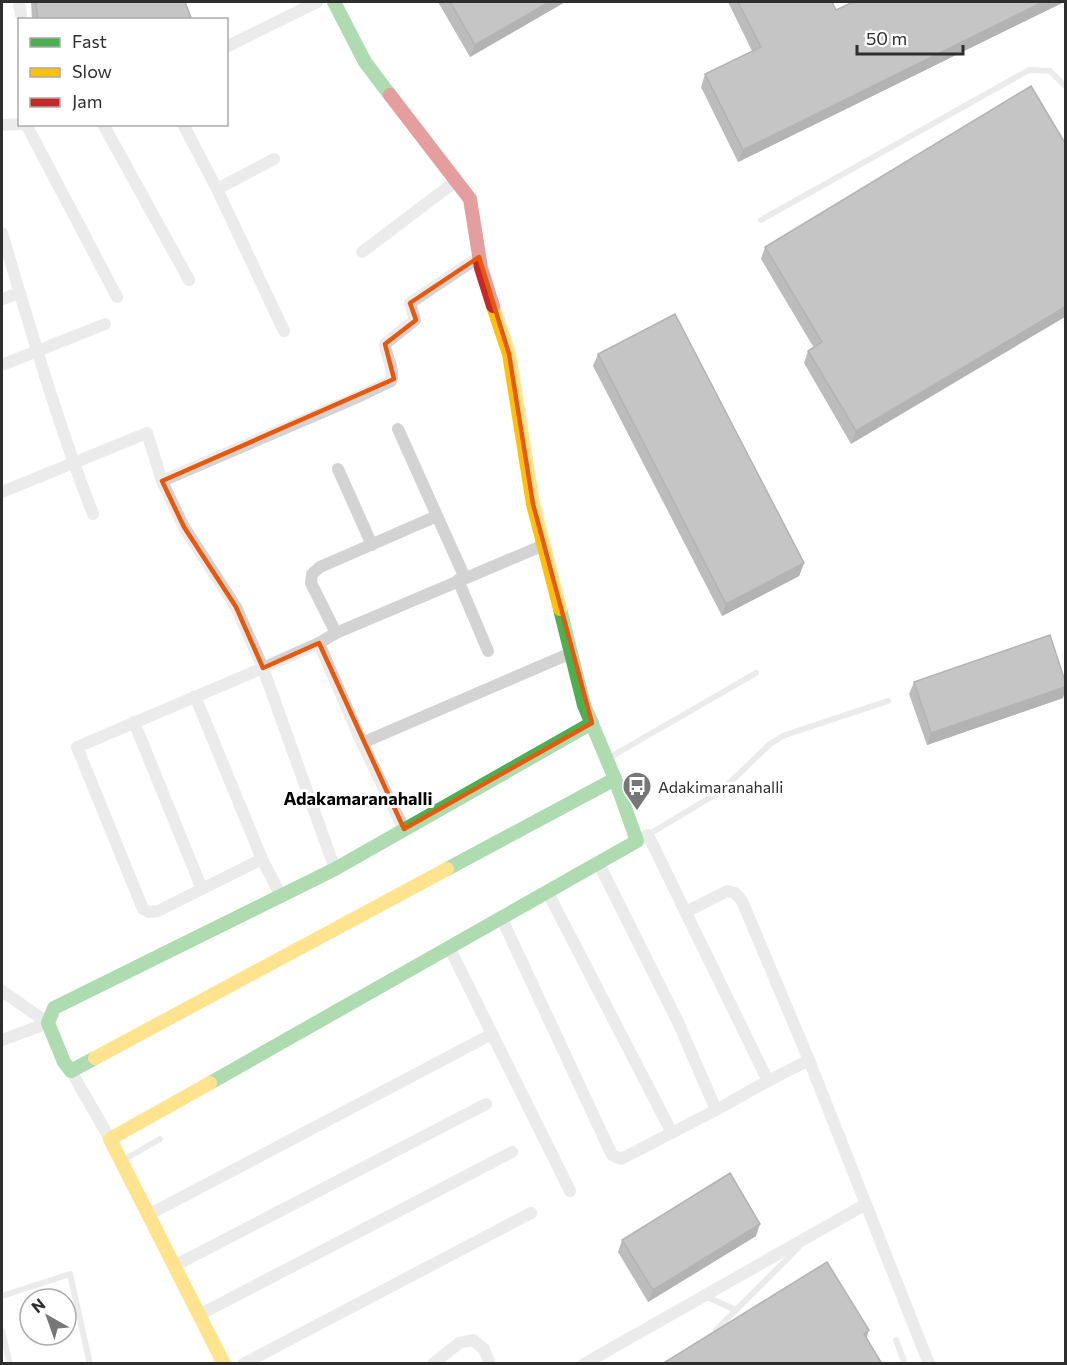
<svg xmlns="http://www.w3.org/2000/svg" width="1067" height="1365" font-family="Commissioner,sans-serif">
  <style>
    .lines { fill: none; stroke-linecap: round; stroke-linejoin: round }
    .lane { stroke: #d3d3d3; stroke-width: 6 }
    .street { stroke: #d3d3d3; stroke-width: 12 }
    .fast { stroke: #4caf50; stroke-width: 14 }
    .slow { stroke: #ffc107; stroke-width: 14 }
    .jam { stroke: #c62828; stroke-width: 14 }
    .wall { fill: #6c6c6c }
    .shaded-wall { fill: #585858 }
    .building { fill: #7e7e7e; stroke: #585858; stroke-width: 1.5 }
    .marked { fill: none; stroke: #e8590c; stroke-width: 4.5; stroke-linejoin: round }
    .labels { text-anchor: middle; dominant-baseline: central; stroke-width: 6; stroke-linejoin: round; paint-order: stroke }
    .poi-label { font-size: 16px; fill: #2e2e2e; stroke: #fff; text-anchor: start }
    .neighbourhood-label { font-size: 18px; font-weight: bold; fill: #000; stroke: #fff }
  </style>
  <rect width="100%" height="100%" fill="#fff"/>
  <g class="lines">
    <g class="lane">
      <path d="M761,220L1029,70L1050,71L1066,87"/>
      <path d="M607,759L756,673"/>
      <path d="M648,835L721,791L770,744L785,735L888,701"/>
      <path d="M122,1161L160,1139"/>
      <path d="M2,1296L70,1274L90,1364"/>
      <path d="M705,1296L736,1310"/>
      <path d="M716,1330L798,1248"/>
      <path d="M2,1331L10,1364"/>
      <path d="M896,1340L905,1364"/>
    </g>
    <g class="street">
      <path d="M19,2L21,15"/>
      <path d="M226,47L317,2"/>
      <path d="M26,124L117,297"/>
      <path d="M103,124L189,280"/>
      <path d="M183,124L217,189L284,331"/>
      <path d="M2,125L20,124"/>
      <path d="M217,189L274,159"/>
      <path d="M2,233C30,327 57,422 93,514"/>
      <path d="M362,252L456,181"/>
      <path d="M2,299L20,293"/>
      <path d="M2,365L105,324"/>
      <path d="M398,429L465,578"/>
      <path d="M338,469L372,545"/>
      <path d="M162,481L351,400L391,381C395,369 386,356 385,344L415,320L410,303L479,257"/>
      <path d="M2,492L147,433L162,481L184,527L236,607L263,668L335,869"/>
      <path d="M458,580L488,651"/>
      <path d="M336,633L311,583L312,574L320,567L437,516"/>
      <path d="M319,643L362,743L404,829"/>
      <path d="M195,696L262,859L281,896"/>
      <path d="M134,722L202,889"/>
      <path d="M362,743L571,653"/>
      <path d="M637,841L648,835L768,1081L809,1060L929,1364"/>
      <path d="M262,859L158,911L149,912L143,909L77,747L263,668L319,643L336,633L544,545"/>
      <path d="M598,862L678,1022L716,1110L768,1081"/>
      <path d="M547,891L672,1133"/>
      <path d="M686,912L727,891L735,893L742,901L809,1060"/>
      <path d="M501,917L612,1155L621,1159L716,1110"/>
      <path d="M449,947L570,1191"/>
      <path d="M2,991L48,1023"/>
      <path d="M2,1040L48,1023"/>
      <path d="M71,1071L110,1139"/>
      <path d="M148,1215L492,1034"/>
      <path d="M174,1266L486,1104"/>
      <path d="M199,1315L512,1152"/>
      <path d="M243,1364L531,1213"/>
      <path d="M433,1364L459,1343L473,1340L484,1349L490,1364"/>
      <path d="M584,1364L866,1204"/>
    </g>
    <g class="fast">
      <path d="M334,2L365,62L390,95"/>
      <path d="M447,869L615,779"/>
      <path d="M95,1058L71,1071L64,1062L48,1023L54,1008L335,869L592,723"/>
      <path d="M210,1083L637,841L615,779L584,705L560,609"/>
    </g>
    <g class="slow">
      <path d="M493,306L509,354L533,504L560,609"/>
      <path d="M95,1058L447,869"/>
      <path d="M210,1083L110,1139L224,1364"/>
    </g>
    <path class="jam" d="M390,95L470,199L481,268L493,306"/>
  </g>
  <g class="wall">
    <path d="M31,2H185L192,20H32Z"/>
    <path d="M438,2H565L470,57Z"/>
    <path d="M728,2H832L836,10L853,2H1064L738,162L701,87L705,74L752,51Z"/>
    <path d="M1065,143L851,444L804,363L808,351L814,348L761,259L765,247Z"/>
    <path d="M598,354L804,563L799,576L722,616L593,366Z"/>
    <path d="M914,682L1063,698L927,745L909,694Z"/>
    <path d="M756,1236L648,1302L618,1252L622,1240Z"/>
  </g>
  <g class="shaded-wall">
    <path d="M549,2H565L470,57L475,45Z"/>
    <path d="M1043,2H1064L738,162L743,150Z"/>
    <path d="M1065,307V317L851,444L856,431Z"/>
    <path d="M804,563L799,576L722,616L726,604Z"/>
    <path d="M1065,687V691L1063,698L927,745L931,733Z"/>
    <path d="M760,1224L756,1236L648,1302L653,1290Z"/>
    <path d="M869,1330L865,1343L864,1334Z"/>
  </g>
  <g class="building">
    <path d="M36,2H185L192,20H38Z"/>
    <path d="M450,2H549L475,45Z"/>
    <path d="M738,2H832L836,10L853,2H1043L743,150L705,74L761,47Z"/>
    <path d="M1031,86L1065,143V307L856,431L808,351L822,342L765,247Z"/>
    <path d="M675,314L804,563L726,604L598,354Z"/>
    <path d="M1050,635L1065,681V687L931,733L914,682Z"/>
    <path d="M730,1173L760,1224L653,1290L622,1240Z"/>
    <path d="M827,1262L869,1330L864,1334L882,1364H662Z"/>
  </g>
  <path d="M0 0H1067V1365H0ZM479,257L509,354L533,504L592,723L404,829L319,643L263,668L236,607L184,527L162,481L394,379L385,344L416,320L410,303Z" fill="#fff" fill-opacity=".55" fill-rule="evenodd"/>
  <path class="marked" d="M479,257L509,354L533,504L592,723L404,829L319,643L263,668L236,607L184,527L162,481L394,379L385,344L416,320L410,303Z"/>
  <defs>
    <g id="bus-pin" transform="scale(1.5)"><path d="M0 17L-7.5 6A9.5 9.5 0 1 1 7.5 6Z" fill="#777" stroke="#fff"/><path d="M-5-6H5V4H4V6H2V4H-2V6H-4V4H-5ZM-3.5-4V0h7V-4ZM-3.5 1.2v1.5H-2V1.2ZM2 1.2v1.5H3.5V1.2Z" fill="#fff"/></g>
  </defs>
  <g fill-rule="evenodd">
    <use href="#bus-pin" x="637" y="786"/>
  </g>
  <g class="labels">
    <g class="poi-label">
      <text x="658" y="786">Adakimaranahalli</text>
    </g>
    <g class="neighbourhood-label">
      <text x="358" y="798">Adakamaranahalli</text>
    </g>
  </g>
  <rect width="1067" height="1365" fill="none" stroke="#2e2e2e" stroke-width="6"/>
  <rect x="18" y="18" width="210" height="108" fill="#ffffff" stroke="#ababab" stroke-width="1.5"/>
  <rect x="30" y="38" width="30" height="9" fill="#4caf50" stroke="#ababab" stroke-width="1.5"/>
  <text x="72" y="48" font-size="18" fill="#2e2e2e">Fast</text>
  <rect x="30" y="68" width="30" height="9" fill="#ffc107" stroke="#ababab" stroke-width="1.5"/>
  <text x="72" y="78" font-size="18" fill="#2e2e2e">Slow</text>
  <rect x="30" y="98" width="30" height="9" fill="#c62828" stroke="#ababab" stroke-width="1.5"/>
  <text x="72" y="108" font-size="18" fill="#2e2e2e">Jam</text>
  <g transform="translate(48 1317) rotate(320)"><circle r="28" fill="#ffffff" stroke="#ababab" stroke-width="1.5"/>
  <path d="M0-4.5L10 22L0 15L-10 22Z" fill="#777777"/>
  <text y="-9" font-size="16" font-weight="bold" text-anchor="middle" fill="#2e2e2e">N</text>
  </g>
  <path d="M857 45v9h106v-9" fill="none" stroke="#2e2e2e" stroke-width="3"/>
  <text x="866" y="45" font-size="18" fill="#2e2e2e" stroke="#ffffff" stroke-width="4.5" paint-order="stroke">50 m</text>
</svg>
